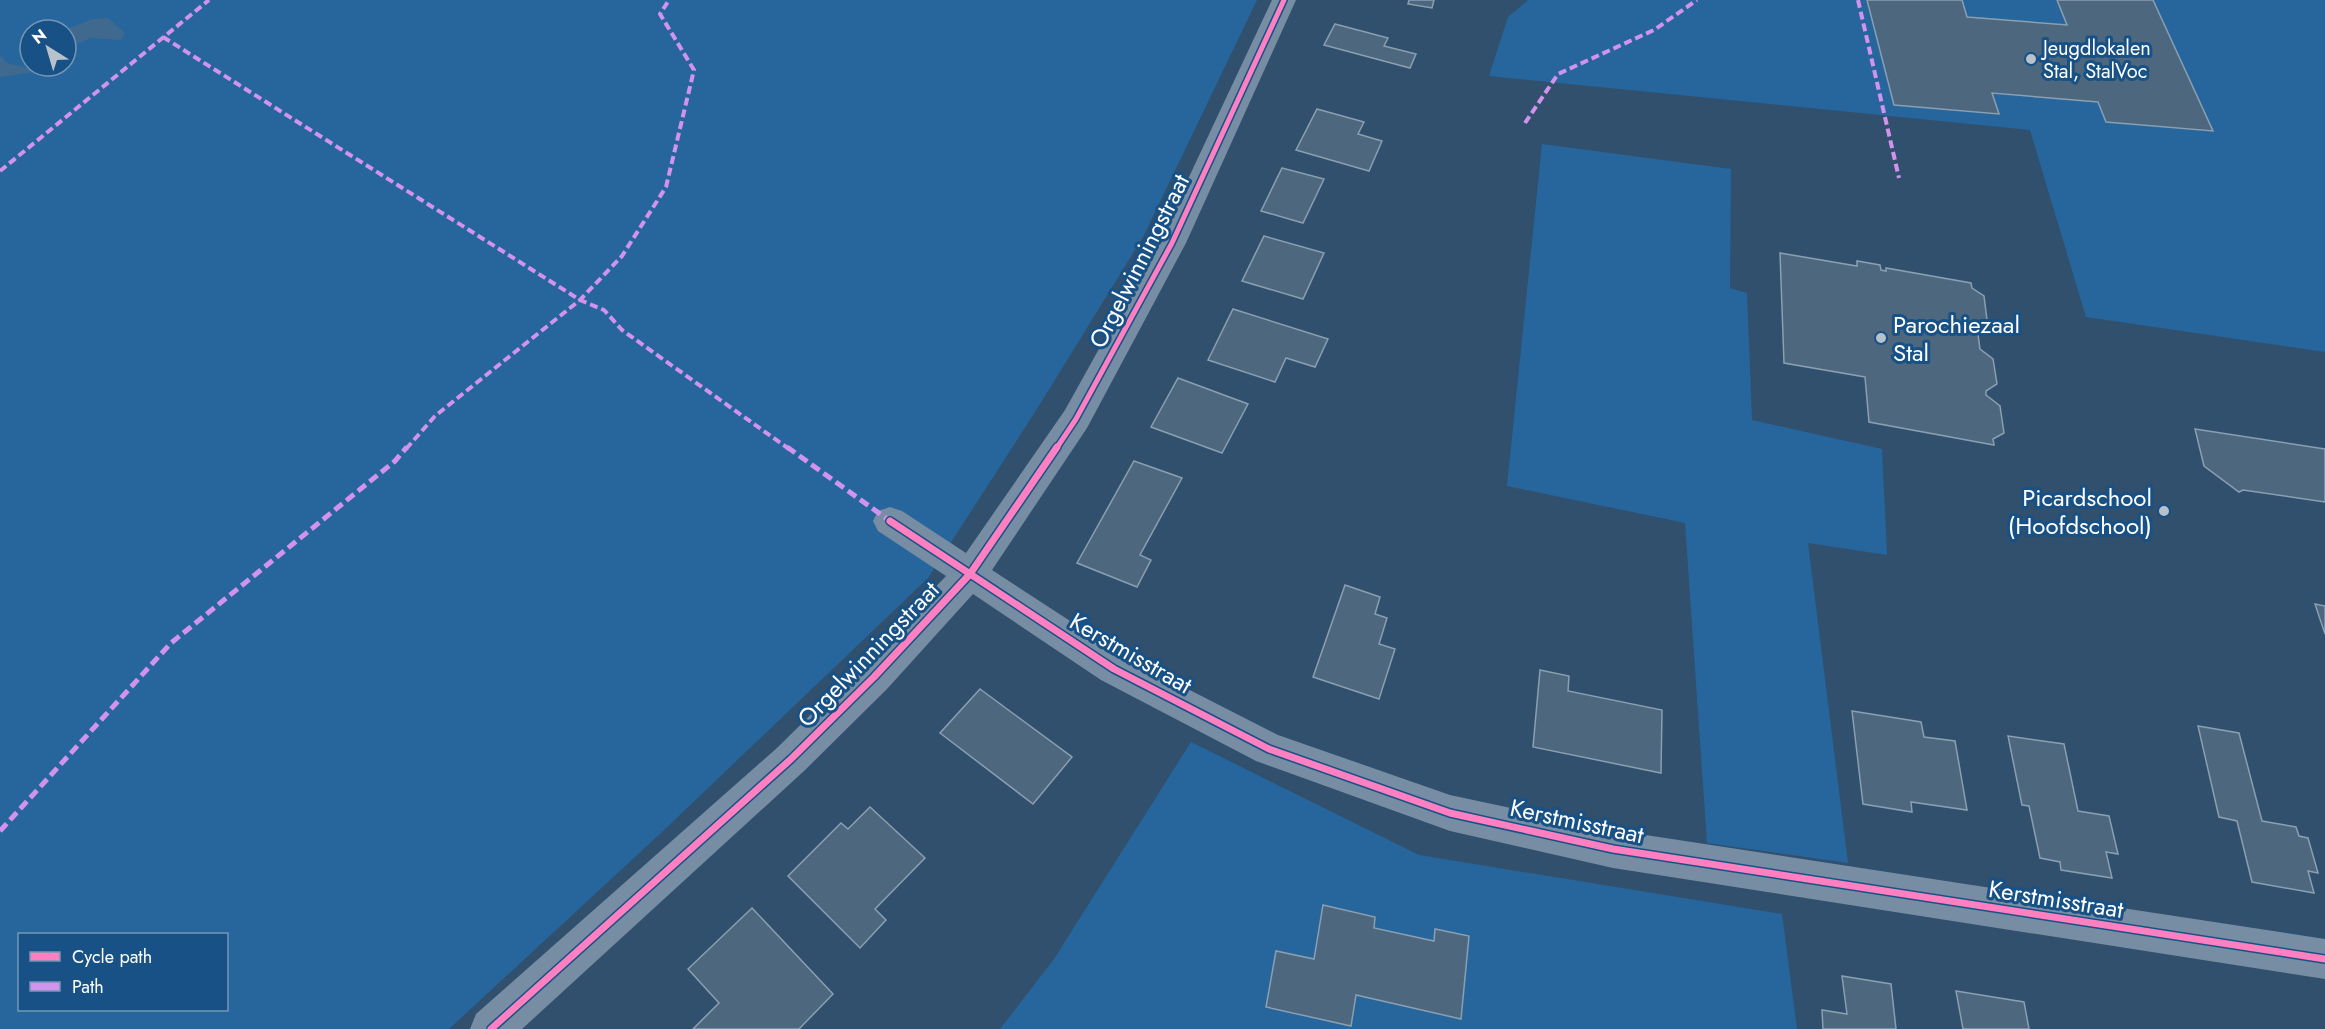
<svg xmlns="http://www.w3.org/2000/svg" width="2325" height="1029" font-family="Jost,sans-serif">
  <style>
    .green { fill: #27669d; fill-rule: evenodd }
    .water { fill: #3f698f }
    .building { fill: #4d677e; stroke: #8a9fb1; stroke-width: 1.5 }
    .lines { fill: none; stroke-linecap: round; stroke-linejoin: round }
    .street { fill: #778da3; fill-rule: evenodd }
    .quiet-far1 { stroke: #d193ec; stroke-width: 4; stroke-dasharray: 8 4; stroke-linecap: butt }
    .quiet { stroke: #d193ec; stroke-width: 5; stroke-dasharray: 10 5; stroke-linecap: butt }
    .cycleway-far1-casing { stroke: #175186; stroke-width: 8 }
    .cycleway-casing { stroke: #175186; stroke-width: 10 }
    .cycleway-far1 { stroke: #ff80c0; stroke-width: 5 }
    .cycleway { stroke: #ff80c0; stroke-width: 7 }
    .poi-dot { fill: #b7c2cc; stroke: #175186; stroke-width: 2 }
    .labels { text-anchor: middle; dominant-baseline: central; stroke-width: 6; stroke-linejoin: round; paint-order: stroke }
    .far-poi-label { font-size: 20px; fill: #fff; stroke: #175186; text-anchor: start }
    .street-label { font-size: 24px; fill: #fff; stroke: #175186 }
    .poi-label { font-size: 24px; fill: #fff; stroke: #175186; text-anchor: start }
  </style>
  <rect width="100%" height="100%" fill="#30506d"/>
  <g class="green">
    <path d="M0,0H1257L1143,237L1037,409L928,578L662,832L449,1029H0ZM30,30H66V66H30ZM20,934H226V1010H20Z"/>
    <path d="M1528,0H2325V352L2086,317L2030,130L1489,76L1508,17Z"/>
    <path d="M1542,144L1731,169L1730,288L1747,293L1752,420L1882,449L1887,555L1808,543L1848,863L1707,843L1685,523L1507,486Z"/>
    <path d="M1191,742L1419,855L1782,914L1797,1029H1000L1054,959Z"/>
  </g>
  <g class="water">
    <path d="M108,18L125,33L121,40L91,38L66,48V30H64L93,19Z"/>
    <path d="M0,55L7,63L40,71L0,77Z"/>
  </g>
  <g class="building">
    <path d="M1409,0H1434L1432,8L1408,4Z"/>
    <path d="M1867,0H1962L1967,17L2067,25L2057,0H2153L2213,131L2106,122L2098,102L1992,93L1999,114L1894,105Z"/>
    <path d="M1335,24L1388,38L1384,46L1416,54L1410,68L1324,45Z"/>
    <path d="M1317,109L1364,122L1358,134L1382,141L1369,171L1296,150Z"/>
    <path d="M1282,168L1324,179L1303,223L1261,211Z"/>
    <path d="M1264,236L1324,253L1303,299L1242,281Z"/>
    <path d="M1780,253L1857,266V261L1880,265L1881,270L1886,271V268L1971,283L1972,288L1984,296L1987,320L1977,327L1980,349L1993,359L1997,384L1986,391V395L2000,406L2004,433L1993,439L1994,445L1869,422L1865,377L1784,363Z"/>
    <path d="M1233,309L1328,339L1315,367L1286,358L1275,382L1208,360Z"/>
    <path d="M1178,378L1248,404L1222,453L1151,427Z"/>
    <path d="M2195,429L2325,449V502L2243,490L2239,492L2204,466Z"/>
    <path d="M1134,461L1182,478L1140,555L1151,560L1137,587L1077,563Z"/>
    <path d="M1345,585L1380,597L1375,614L1387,618L1379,644L1395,649L1379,699L1313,677Z"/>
    <path d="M2315,604L2325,606V634Z"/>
    <path d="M1540,670L1569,676L1568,691L1662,710L1661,773L1533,747Z"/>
    <path d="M980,689L1072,757L1033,804L940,733Z"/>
    <path d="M1852,711L1921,722L1924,737L1955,741L1967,810L1911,802L1912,812L1863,804Z"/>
    <path d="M2198,726L2239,733L2262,821L2296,827L2299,836L2308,838L2318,873L2308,871L2314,893L2252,882L2237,821L2219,817Z"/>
    <path d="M2008,736L2064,744L2078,811L2109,816L2118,854L2106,852L2112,878L2061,870L2060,862L2040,858L2029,806L2022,805Z"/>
    <path d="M870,807L925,858L875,909L886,920L860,948L788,876L841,823L848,829Z"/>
    <path d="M1323,905L1375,917L1374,928L1434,941L1435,929L1469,936L1461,1019L1356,995L1351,1026L1266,1007L1276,951L1314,959Z"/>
    <path d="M752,908L833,994L799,1029H693L719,1003L688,969Z"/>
    <path d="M1842,976L1891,984L1896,1029H1823L1822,1010L1847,1014Z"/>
    <path d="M1956,991L2024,1002L2029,1029H1963Z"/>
  </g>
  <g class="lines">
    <path class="street" d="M1272,0H1296L1186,243L1087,428L992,570L1127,658L1278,735L1450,795L1613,830L2325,939V979L1613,868L1450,831L1256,761L1101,680L973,594L887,689L804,771L522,1029H470L476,1014L778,747L861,665L946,576L878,531L873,521L878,511L890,507L902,511L966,553L1065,410L1158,243Z"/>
    <g class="quiet-far1">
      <path d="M1858,0L1899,178"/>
      <path d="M163,37L580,300L604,310L622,330L789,449"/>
      <path d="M1525,123L1558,74L1654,30L1697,0"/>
      <path d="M0,171L209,0"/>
      <path d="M406,449L435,416L580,300L622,256L666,187L694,70L660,14L669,0"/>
    </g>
    <g class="quiet">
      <path d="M787,447L890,521"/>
      <path d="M0,831L171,643L395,461L407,447"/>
    </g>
    <g class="cycleway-far1-casing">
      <path id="cycleway-far1" d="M1056,449L1076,419L1172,243L1284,0"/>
    </g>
    <g class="cycleway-casing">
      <g id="cycleway">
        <path d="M890,521L1114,669L1269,749L1450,813L1613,849L2325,959"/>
        <path d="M491,1029L791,759L874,677L970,574L1057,447"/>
      </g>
    </g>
    <use href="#cycleway-far1" class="cycleway-far1"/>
    <use href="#cycleway" class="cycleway"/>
  </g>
  <g class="poi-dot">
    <circle cx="2031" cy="59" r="6"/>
    <circle cx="1881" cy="338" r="6"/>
    <circle cx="2164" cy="511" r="6"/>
  </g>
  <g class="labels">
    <g class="far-poi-label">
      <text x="2043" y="48">Jeugdlokalen<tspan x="2043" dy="23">Stal, StalVoc</tspan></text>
    </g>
    <g class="street-label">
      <text transform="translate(1139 261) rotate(-63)">Orgelwinningstraat</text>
      <text transform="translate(1131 653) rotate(30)">Kerstmisstraat</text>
      <text transform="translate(868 654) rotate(-46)">Orgelwinningstraat</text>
      <text transform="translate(1577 821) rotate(12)">Kerstmisstraat</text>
      <text transform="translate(2056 899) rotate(9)">Kerstmisstraat</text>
    </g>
    <g class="poi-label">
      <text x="1893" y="324">Parochiezaal<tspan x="1893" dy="28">Stal</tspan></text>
      <text x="2152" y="497" text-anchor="end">Picardschool<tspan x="2152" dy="28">(Hoofdschool)</tspan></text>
    </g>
  </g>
  <rect x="18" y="933" width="210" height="78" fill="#175186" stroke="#7497b6" stroke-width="1.5"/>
  <rect x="30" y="952" width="30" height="9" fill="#ff80c0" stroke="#7497b6" stroke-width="1.5"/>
  <text x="72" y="963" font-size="18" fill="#ffffff">Cycle path</text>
  <rect x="30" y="982" width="30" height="9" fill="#d193ec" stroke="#7497b6" stroke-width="1.5"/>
  <text x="72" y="993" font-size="18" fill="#ffffff">Path</text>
  <g transform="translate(48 48) rotate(323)"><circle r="28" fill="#175186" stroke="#7497b6" stroke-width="1.5"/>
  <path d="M0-4.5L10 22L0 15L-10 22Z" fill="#b7c2cc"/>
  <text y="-9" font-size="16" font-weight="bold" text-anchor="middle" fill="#ffffff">N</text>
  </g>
</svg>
